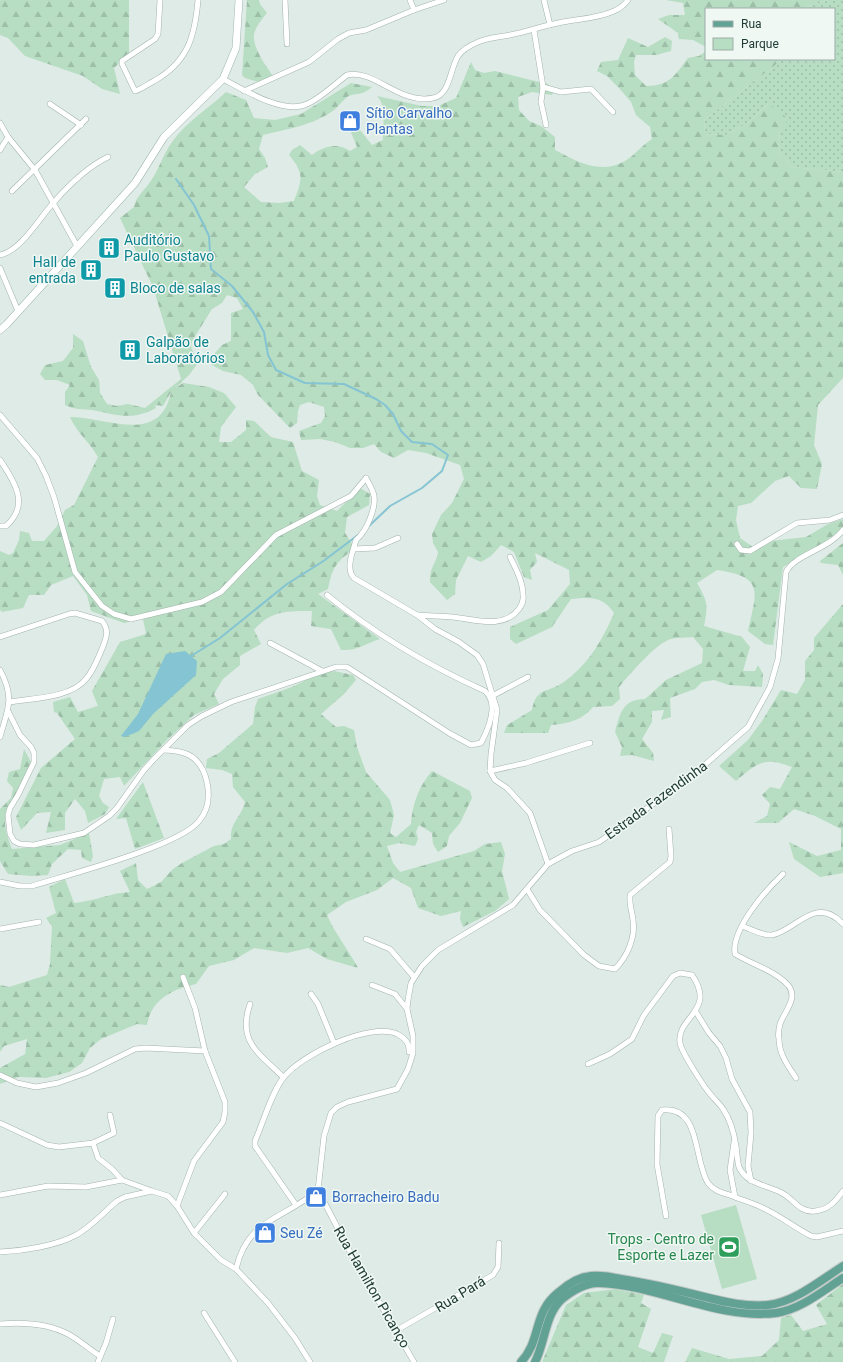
<svg xmlns="http://www.w3.org/2000/svg" width="843" height="1362" font-family="Roboto,sans-serif">
  <style>
    .green { fill: url(#green-dots) }
    .forest { fill: url(#forest-firs) }
    .pitch { fill: #b7ddc3 }
    .water { fill: #85c4d2 }
    .lines { fill: none; stroke-linecap: round; stroke-linejoin: round }
    .stream { stroke: #85c4d2; stroke-width: 2 }
    .street-casing { stroke: #a2b3ad; stroke-width: 6 }
    .secondary-casing { stroke: #9eb7af; stroke-width: 8 }
    .primary-casing { stroke: #c1c8c6; stroke-width: 10 }
    .street { stroke: #fff; stroke-width: 5 }
    .secondary { stroke: #fff; stroke-width: 7 }
    .primary { stroke: #62a294; stroke-width: 8 }
    .labels { text-anchor: middle; dominant-baseline: central; stroke-width: 3; stroke-linejoin: round; paint-order: stroke }
    .shop-label { font-size: 14px; fill: #366cbe; stroke: #f0f8f4; text-anchor: start }
    .culture-label { font-size: 14px; fill: #0d838f; stroke: #f0f8f4; text-anchor: start }
    .street-label { font-size: 14px; fill: #203c35; stroke: #f0f8f4 }
    .leisure-label { font-size: 14px; fill: #27864d; stroke: #f0f8f4; text-anchor: end }
  </style>
  <defs>
    <pattern id="green-dots" width="8" height="8" patternUnits="userSpaceOnUse"><rect width="8" height="8" fill="#b7ddc3"/><path d="M2 2h.1M6 6h.1" fill="none" stroke="#9dbfa8" stroke-width="1.8" stroke-linecap="round"/></pattern>
    <pattern id="forest-firs" width="22" height="20" patternUnits="userSpaceOnUse"><rect width="22" height="20" fill="#b7ddc3"/><path d="M5 1l3.5 6h-7zM16 11l3.5 6h-7z" fill="#9dbfa8"/></pattern>
  </defs>
  <rect width="100%" height="100%" fill="#dfebe6"/>
  <path class="green" d="M828,0H843V172L792,167L778,150L780,133L769,103L748,123L726,135L705,134L704,120L783,59H834V9H806V7Z"/>
  <g class="forest">
    <path d="M0,0H129V54L114,68L120,94L102,89L83,76L25,56L8,38L0,35Z"/>
    <path d="M247,0H259L260,4L267,13C262,19 256,26 254,34C252,47 267,68 274,77L262,83L245,78L242,75Z"/>
    <path d="M666,0H828L806,7V9H706V47L693,40L679,39L678,33L658,19L669,15H685L683,3Z"/>
    <path d="M665,37L672,41L671,51L656,55H636L634,62L635,75L646,86C670,86 675,75 688,58L699,56L706,51V59H783L704,120L705,134L726,135L748,123L769,103L788,119L780,133L778,150L792,167L843,172V378L818,405L814,445L822,464L817,489L801,488L789,476L775,481L751,503L738,506L736,520L740,538L756,549L771,541L806,537L828,524L843,519V528L817,548L783,567L773,645L765,644L748,631C756,592 766,577 717,570L697,583C708,602 708,605 704,626L742,637L750,647L743,671H755L758,665L763,674L762,687L729,685L714,680L702,682L695,689L670,698L671,717L661,720L664,710L652,711V722L642,739L653,753L654,761L632,755L620,756L622,747L615,732C620,713 623,699 645,699L666,680L702,663L703,649L693,637C686,638 678,637 671,639C657,642 629,675 619,687L620,699L612,706L593,707C582,720 568,724 551,725L548,733H504L507,725L532,710C536,687 548,693 564,682C569,678 575,673 580,668C595,653 606,632 614,613C603,596 590,597 571,599L552,627L516,644L510,639V627L548,610L570,584L569,570L535,553L537,562L530,570L532,580L524,577L514,552L501,545L491,556L481,562L468,556L456,580L455,594L447,600L430,582C430,565 436,565 438,552L433,543L432,534L441,515L452,503L464,479L460,465L426,453L408,450L394,458L381,452L374,444L363,448H350L335,442L320,439L301,440L299,431L321,423L325,416L324,407L309,402L300,405L298,411L297,423L290,428L258,395L253,385L241,375L223,371L212,365L210,359L222,345L231,341V313L243,309L237,298L227,295L222,303L212,309L192,341L191,347L198,363L189,375L175,388L183,383L209,387L224,393L236,407L221,427L219,442H231L246,430V420L254,421L271,437L293,442L302,471L319,480L317,496L320,505L337,511L360,488L370,494L369,505L347,517L345,533L355,548C336,563 333,565 328,589L318,594L380,639C364,644 358,651 341,650L331,629L311,626L312,611C288,611 271,610 254,630L261,644L240,656V665L223,679L214,694L219,704L194,715L167,740L124,786L120,777L104,779L99,796L103,803L109,807L105,814L88,823L85,811L75,799L65,813V830L46,833L51,812L37,813L21,830L16,817L41,768L75,739L57,713L54,712L53,702L70,697L78,712L98,706L92,691L120,642L146,634L143,619L124,623L91,611L87,595L73,576L51,585L44,595H29L23,608L2,612L0,610V551L9,555L13,553L19,540L20,531L29,533L32,541H44L57,526L65,510L74,505L98,457C89,441 78,435 70,417C107,417 160,446 171,392L163,406L155,405L156,408C132,421 117,415 92,410C82,409 75,410 65,405V392L70,385L57,380H45L40,374L45,365L63,361L73,348V334L83,341L91,367L99,380L100,393L107,404L117,406L128,404L145,408L181,379L153,287L120,218L134,207C136,196 144,191 150,182C159,170 163,154 172,142C187,121 208,109 226,92L246,100L254,118L275,120L301,114L351,83L372,87C361,97 355,92 347,97C342,101 339,106 334,110C314,125 287,129 263,135L259,149L265,158L268,167L255,174L244,187L261,202L279,203L294,201C302,180 305,174 289,155L292,150L300,145L312,155C324,146 337,142 350,151L357,147L348,125H356L372,145L383,140C382,124 388,108 377,96L422,106H438L456,98L471,62L475,70L484,73L495,71L531,80L548,84L555,90L552,95L532,92L518,97L519,110L529,121L541,126L555,137V150C578,162 600,175 625,161C635,155 642,145 652,139L650,127L636,115L631,102L619,88L607,76L597,71L601,62L618,60L628,38L648,47Z"/>
    <path d="M843,543V575L838,565L821,563L820,561Z"/>
    <path d="M843,604V873L820,877L794,859L789,842L817,856L841,850V829L815,816L794,809L778,823H754L767,816L770,804L762,795L770,787L780,789L792,767C764,756 757,763 736,781L719,766L748,740L762,721L781,690L797,694L805,680V661L814,650V638Z"/>
    <path d="M334,671L353,675L356,680L343,695L321,714L336,727L344,726L354,730L357,747L366,772L390,800L394,815L390,833L396,837L411,824C412,804 419,786 432,771L470,791L472,798L460,823L449,836L447,846L438,852L433,844L432,833L419,825L416,832L418,839L415,846L399,843L387,846L393,863L400,872L474,851L485,844L501,842L505,854L502,871L509,899L495,911L463,927L460,919L461,911L441,916L418,908L411,888L393,878L377,890L346,902L327,915C335,934 348,949 358,968L327,959L308,948L287,953L254,948L234,960L209,966L196,984C172,989 151,1000 147,1025L137,1024L101,1039L90,1048L82,1063L69,1072L46,1078L18,1077L0,1084V1068L25,1054L27,1039L4,1046L0,1052V985L9,987L47,975L50,964L52,926L46,918L56,913L49,887L65,879L74,903C95,901 110,893 130,892L120,871L136,863L138,880L147,889L161,882L173,869L182,863L214,846L224,844L231,839C230,822 241,818 245,802L233,787L232,774L222,770L206,768L207,759L219,753L253,724L255,707L258,699L292,687L316,675Z"/>
    <path d="M24,749L31,762C27,771 24,780 19,788C4,815 0,818 12,849L60,845L89,833L93,856L91,862L82,858L81,850L68,849L52,864L48,875L31,876L8,874L0,861V809L11,798L13,788L7,781L9,772L20,769Z"/>
    <path d="M143,782L164,838L135,849L126,818L116,819Z"/>
    <path d="M843,1284V1362H685L692,1348L729,1359L762,1356L779,1340L781,1318L791,1315L803,1331L827,1324L816,1305Z"/>
    <path d="M616,1289L644,1295L641,1303L651,1309L638,1347L653,1353L662,1333L673,1336L664,1362H542L566,1305L584,1293Z"/>
  </g>
  <path class="pitch" d="M736,1205L757,1279L722,1289L701,1215Z"/>
  <path class="water" d="M185,651L197,661L196,675L153,714L139,731L125,737L121,736L138,714L166,654Z"/>
  <g class="lines">
    <g class="stream">
      <path d="M176,179L194,205L209,236L211,269L232,286L253,312L264,332L268,355L276,370L305,383L344,384L376,399L385,405L393,414L401,431L412,442L432,444L448,455L442,471L422,488L390,506L369,526"/>
      <path d="M191,656L220,638L287,584L322,562L358,535"/>
    </g>
    <g class="street-casing">
      <g id="street">
        <path d="M160,0L158,34L155,39L122,61V64L135,91C142,89 148,84 154,81C188,62 195,36 198,0"/>
        <path d="M285,0L287,44"/>
        <path d="M410,0L414,10"/>
        <path d="M544,0L550,25"/>
        <path d="M534,30L543,87L561,92L591,89L613,112"/>
        <path d="M223,79C244,90 284,115 307,104C321,98 335,84 347,75C375,69 399,105 433,98C450,95 450,69 458,56C462,50 471,45 478,42C487,38 500,37 510,35C527,32 542,26 558,23C576,19 597,19 614,11C619,9 625,4 628,0"/>
        <path d="M543,87L541,102L546,125"/>
        <path d="M244,91L309,62L338,39L349,33L366,30L414,10L444,0"/>
        <path d="M50,104L81,125"/>
        <path d="M0,123L8,137L35,170L77,246"/>
        <path d="M0,150L8,137"/>
        <path d="M12,191L86,119"/>
        <path d="M0,255C21,251 40,217 54,202C69,185 87,167 108,157"/>
        <path d="M0,268L18,311"/>
        <path d="M0,415L37,458L46,476L54,497L75,572L102,606L114,614L131,619L202,602L221,592L276,535L351,496L366,478C369,484 373,490 374,496C376,509 366,532 356,540C353,551 345,569 354,578L417,615L435,629L459,642L477,655L483,664L497,710L491,754L490,771L495,780L507,788L530,813L548,864"/>
        <path d="M0,460C15,482 30,505 6,526H0"/>
        <path d="M737,544L741,550L750,551L797,523L830,520L843,515"/>
        <path d="M354,549L375,548L398,538"/>
        <path d="M418,615C430,616 441,616 452,617C474,619 503,630 519,609C522,605 524,601 523,595C523,582 516,569 510,557"/>
        <path d="M0,637L69,614L75,613L102,621C110,631 106,638 102,649C97,660 94,670 86,679C71,698 33,698 10,702"/>
        <path d="M270,643L322,671"/>
        <path d="M0,670C15,698 8,709 0,737"/>
        <path d="M494,695L528,677"/>
        <path d="M8,711L20,735L31,747L34,753V762L18,795L10,808L8,815L10,834L14,841L20,844L34,845L84,833L109,816L117,808L144,770L154,759L188,725L202,716L231,702L336,667H347L449,733L471,745L481,743C489,728 499,704 485,691C427,665 376,635 327,595"/>
        <path d="M490,771L526,763L590,743"/>
        <path d="M783,874C766,890 731,929 735,954C751,964 774,970 788,985C799,998 784,1012 780,1024C779,1028 778,1035 779,1039C779,1054 788,1066 796,1078"/>
        <path d="M0,882L20,886H32C67,875 180,846 199,821C211,807 210,791 205,775C197,754 184,751 164,750"/>
        <path d="M527,889L540,910L584,955L599,966L615,969C627,957 636,937 633,920C632,911 629,904 630,895L670,862L671,856L669,829"/>
        <path d="M742,926C751,929 762,936 772,935C796,931 815,894 843,924"/>
        <path d="M0,929L39,922"/>
        <path d="M366,939L390,949L414,977"/>
        <path d="M183,977L195,1008L205,1051"/>
        <path d="M372,985L395,994L407,1009"/>
        <path d="M311,994L318,1004L334,1043"/>
        <path d="M250,1004C237,1042 259,1053 283,1077"/>
        <path d="M696,1012L709,1033L720,1046L726,1058L732,1079L750,1112L751,1133L748,1166L751,1181"/>
        <path d="M588,1064L610,1054L632,1039L644,1015L673,976L680,973L692,975C717,1011 676,1017 680,1043C682,1053 704,1087 711,1095C715,1100 720,1104 723,1109C730,1119 734,1133 736,1146C737,1152 737,1160 739,1167C746,1184 767,1185 782,1193C794,1199 799,1213 815,1211C828,1210 835,1202 843,1191"/>
        <path d="M0,1075L17,1083L36,1087L58,1083L86,1073L135,1049L146,1048L205,1051L225,1102V1112L223,1122L194,1161L177,1206"/>
        <path d="M0,1123L47,1145L59,1147L93,1143L98,1158L112,1169L122,1180L152,1191"/>
        <path d="M734,1142L730,1170L735,1197"/>
        <path d="M93,1143L114,1133L110,1115"/>
        <path d="M318,1190L349,1250L414,1362"/>
        <path d="M0,1195L48,1186L86,1187L122,1180"/>
        <path d="M296,1205L255,1146V1141C263,1123 272,1091 284,1077C301,1055 372,1020 399,1035C406,1039 410,1044 409,1052"/>
        <path d="M666,1216L657,1164L658,1116L662,1110C702,1106 693,1160 708,1183C715,1193 727,1193 737,1198C746,1201 755,1204 763,1208C780,1216 794,1227 811,1236L817,1237L843,1231"/>
        <path d="M194,1233L225,1194"/>
        <path d="M0,1252C22,1251 56,1246 76,1235C91,1227 104,1212 117,1201L125,1197L152,1191L168,1196L177,1206L194,1233L221,1260L236,1269L268,1303L295,1338L310,1362"/>
        <path d="M236,1269C248,1217 284,1220 318,1190L324,1136L331,1113L337,1107L348,1102L397,1089L408,1069L413,1053V1036L407,1009L408,1000L411,983L422,966L438,950L513,905L548,864L572,851L599,842L612,833L691,777L748,727L770,687L778,659L786,572C794,555 829,549 843,530"/>
        <path d="M204,1313L235,1362"/>
        <path d="M0,1324C23,1322 47,1323 68,1334C79,1340 89,1349 100,1356"/>
        <path d="M397,1330L493,1275L498,1267L499,1243"/>
        <path d="M98,1362L106,1343L113,1319"/>
      </g>
    </g>
    <g class="secondary-casing">
      <path id="secondary" d="M0,330L6,325L135,183L164,137L223,79L236,48L239,0"/>
    </g>
    <g class="primary-casing">
      <g id="primary">
        <path d="M521,1362C542,1340 532,1313 559,1292C568,1284 579,1277 591,1276C601,1275 612,1277 621,1279C649,1283 677,1290 705,1297C725,1302 746,1307 768,1305C795,1302 821,1280 843,1266"/>
        <path d="M535,1362C545,1343 545,1314 562,1299C572,1291 585,1283 598,1283C656,1284 717,1320 776,1313C800,1310 824,1290 843,1278"/>
      </g>
    </g>
    <use href="#street" class="street"/>
    <use href="#secondary" class="secondary"/>
    <use href="#primary" class="primary"/>
  </g>
  <defs>
    <g id="shop-square" transform="scale(1.15)"><rect x="-9" y="-9" width="18" height="18" rx="4" fill="#3f7fe0" stroke="#f0f8f4"/><path d="M-5-2.5h2.3a2.7 3.5 0 0 1 5.4 0H5L5.5 6h-11ZM-1.5-2.5h3a1.5 2.3 0 0 0-3 0Z" fill="#fff"/></g>
    <g id="building-square" transform="scale(1.15)"><rect x="-9" y="-9" width="18" height="18" rx="4" fill="#0f9aa8" stroke="#f0f8f4"/><path d="M-4-6H4V6H1V3H-1V6H-4ZM-2.5-4.3h1.7v1.8h-1.7ZM.8-4.3h1.7v1.8H.8ZM-2.5-1h1.7V.8h-1.7ZM.8-1h1.7V.8H.8Z" fill="#fff"/></g>
    <g id="stadium-square" transform="scale(1.15)"><rect x="-9" y="-9" width="18" height="18" rx="4" fill="#2e9e5b" stroke="#f0f8f4"/><path d="M0-5a6.5 5 0 1 0 0 10a6.5 5 0 1 0 0-10ZM-3.5-1.8h7v3.6h-7Z" fill="#fff"/></g>
  </defs>
  <g fill-rule="evenodd">
    <use href="#shop-square" x="350" y="121"/>
    <use href="#building-square" x="109" y="248"/>
    <use href="#building-square" x="91" y="270"/>
    <use href="#building-square" x="115" y="288"/>
    <use href="#building-square" x="130" y="350"/>
    <use href="#shop-square" x="316" y="1197"/>
    <use href="#shop-square" x="265" y="1233"/>
    <use href="#stadium-square" x="729" y="1247"/>
  </g>
  <g class="labels">
    <g class="shop-label">
      <text x="366" y="113">Sítio Carvalho<tspan x="366" dy="16">Plantas</tspan></text>
      <text x="332" y="1197">Borracheiro Badu</text>
      <text x="280" y="1233">Seu Zé</text>
    </g>
    <g class="culture-label">
      <text x="124" y="240">Auditório<tspan x="124" dy="16">Paulo Gustavo</tspan></text>
      <text x="76" y="262" text-anchor="end">Hall de<tspan x="76" dy="16">entrada</tspan></text>
      <text x="130" y="288">Bloco de salas</text>
      <text x="146" y="342">Galpão de<tspan x="146" dy="16">Laboratórios</tspan></text>
    </g>
    <g class="street-label">
      <text transform="translate(656 800) rotate(-36)">Estrada Fazendinha</text>
      <text transform="translate(372 1287) rotate(60)">Rua Hamilton Picanço</text>
      <text transform="translate(460 1294) rotate(-31)">Rua Pará</text>
    </g>
    <g class="leisure-label">
      <text x="714" y="1239">Trops - Centro de<tspan x="714" dy="16">Esporte e Lazer</tspan></text>
    </g>
  </g>
  <rect x="705" y="8" width="130" height="52" fill="#f0f8f4" stroke="#9dada8"/>
  <rect x="713" y="21" width="20" height="6" fill="#62a294" stroke="#9dada8"/>
  <text x="741" y="28" font-size="12" fill="#203c35">Rua</text>
  <rect x="713" y="38" width="20" height="12" fill="#b7ddc3" stroke="#9dada8"/>
  <text x="741" y="48" font-size="12" fill="#203c35">Parque</text>
</svg>
